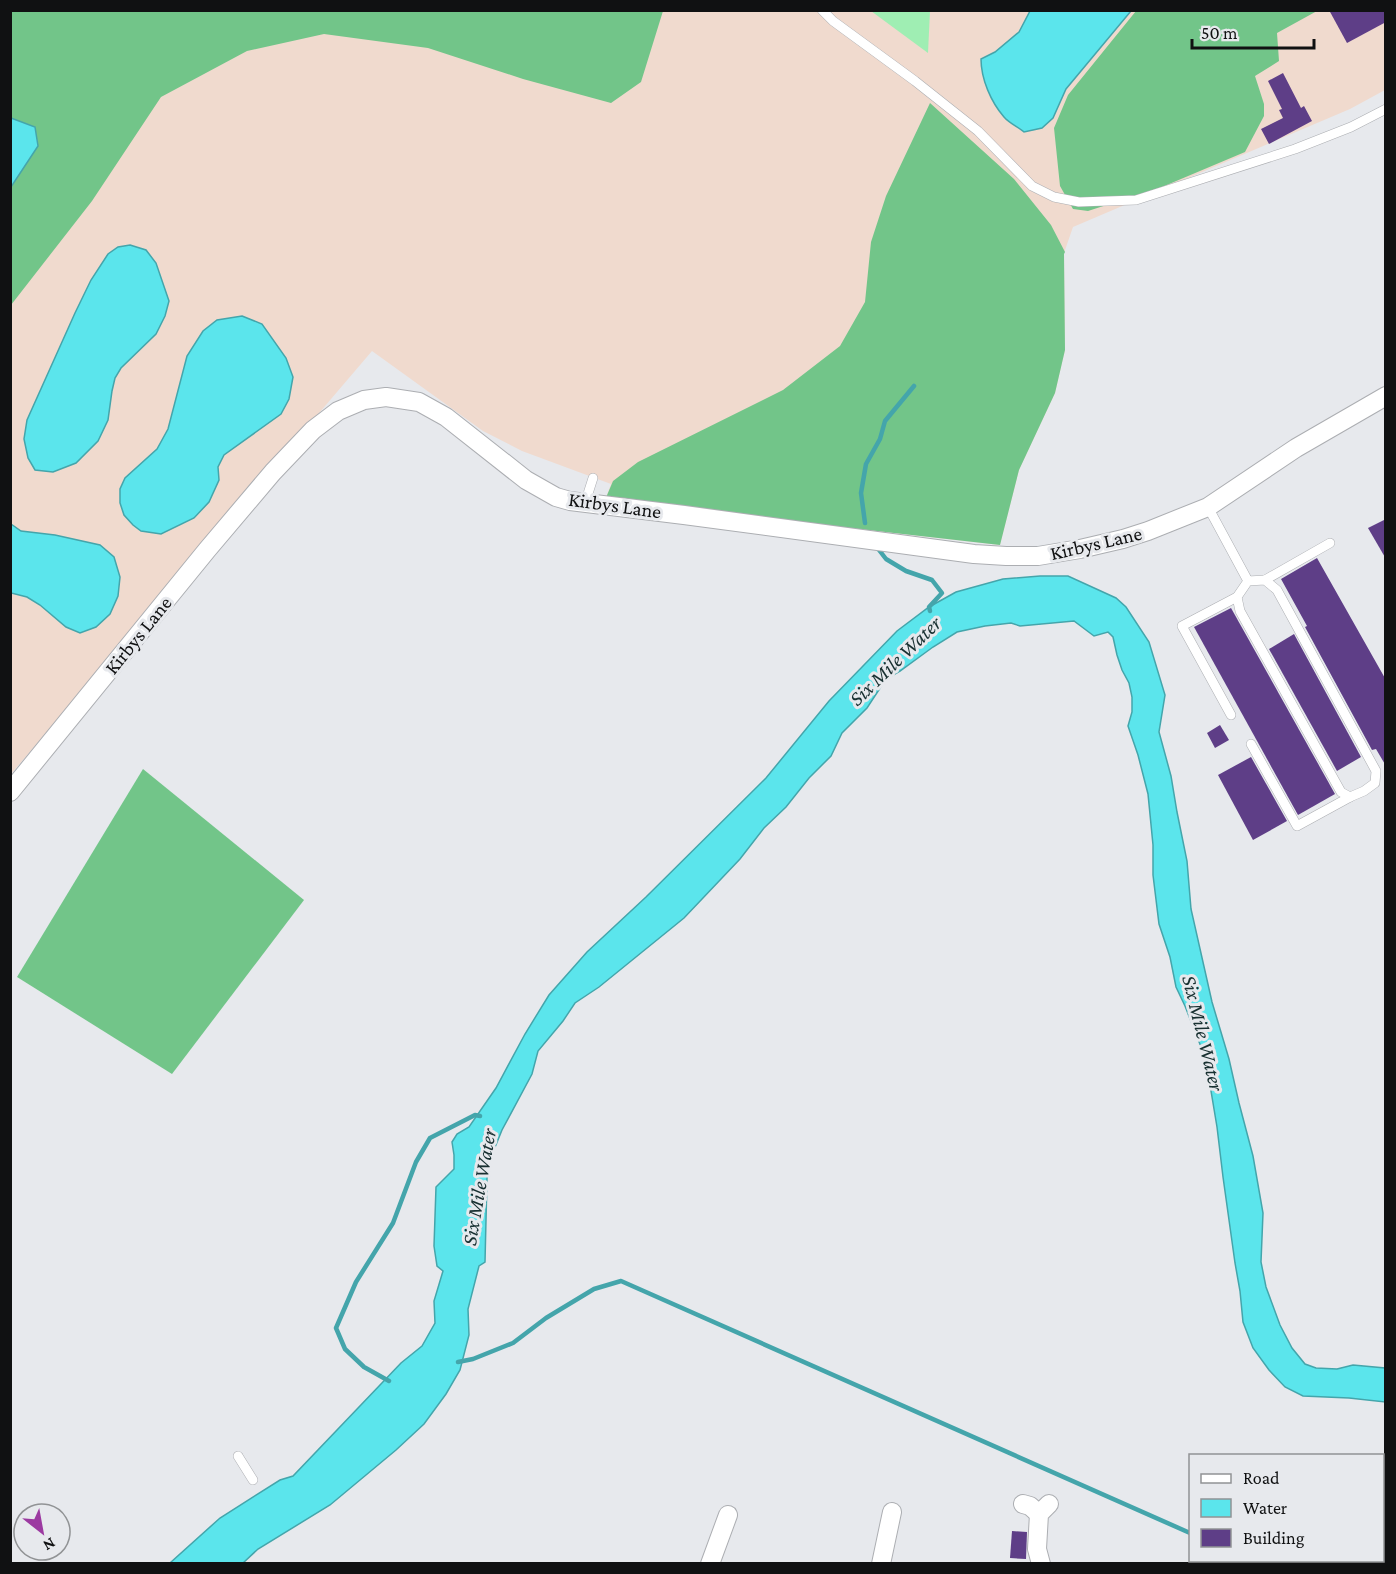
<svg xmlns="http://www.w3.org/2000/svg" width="1396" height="1574" font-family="'Crimson Pro',serif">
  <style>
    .education { fill: #f0dace }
    .green { fill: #9feeb3 }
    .forest { fill: #72c589 }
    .water { fill: #5be5ec; stroke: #44a5ab; stroke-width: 1.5 }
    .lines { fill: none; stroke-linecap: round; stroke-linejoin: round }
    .stream { stroke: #44a5ab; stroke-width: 4.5 }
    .building { fill: #5e3e87 }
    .lane-casing { stroke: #acaeb2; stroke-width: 10 }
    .street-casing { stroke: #acaeb2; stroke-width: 20 }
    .lane { stroke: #fff; stroke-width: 9 }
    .street { stroke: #fff; stroke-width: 18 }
    .labels { text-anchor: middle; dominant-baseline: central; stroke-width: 6; stroke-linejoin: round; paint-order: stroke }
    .street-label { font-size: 20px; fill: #101112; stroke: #e7e9ed }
    .water-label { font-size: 21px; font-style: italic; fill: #183031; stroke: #e7e9ed }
  </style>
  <rect width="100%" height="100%" fill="#e7e9ed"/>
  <path class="education" d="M11,11H1385V90L1350,109L1073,227L1064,253L1065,350L1055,393L1019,470L1000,545L605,500L611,484L522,451L483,431L372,351L11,774Z"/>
  <path class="green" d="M871,11H930L928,53Z"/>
  <g class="forest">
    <path d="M11,11H663L641,82L611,103L523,79L428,48L324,34L247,51L161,97L92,201L11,305V187L38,146L35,127L11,118Z"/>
    <path d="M1136,11H1317L1277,33L1279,61L1255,76L1264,104V116L1245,152L1162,187L1088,211L1073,209L1060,186L1054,128L1068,95Z"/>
    <path d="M930,103L1014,179L1051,225L1065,252L1064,254L1065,350L1055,393L1019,470L1000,545L605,500L613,481L638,462L783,390L840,346L865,302L871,242L886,196Z"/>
    <path d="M143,769L304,900L172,1074L17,977Z"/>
  </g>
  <g class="water">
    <path d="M1030,11H1131L1066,89L1053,118L1042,128L1024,132C1018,127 1009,123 1004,117C991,102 981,79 981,59L995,52L1019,32Z"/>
    <path d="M11,118L35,127L38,146L11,187Z"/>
    <path d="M130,245L146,250L156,263L169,301L165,316L156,334L121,368L115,378L112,391L108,420L98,441L76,463L53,472L35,470L28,458L24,439L27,420L75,313L91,280L108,254L118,247Z"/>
    <path d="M242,316L262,324L286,358L293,377L289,399L281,414L224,455L218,467L219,480L209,502L194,518L161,534L141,531L133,525L124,515L120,503V489L125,478L157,449L168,429L187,356L203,331L217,320Z"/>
    <path d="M11,524L21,531L55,535L100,545L114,557L120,577L118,596L110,614L96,627L80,633L66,627L40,605L27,597L11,593Z"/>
    <path d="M1040,576H1068L1116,598L1126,607L1149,642L1165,695L1159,732L1171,776L1177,812L1187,861L1191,909L1212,1002L1229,1059L1239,1103L1253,1156L1263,1213L1261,1262L1266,1287L1280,1325L1292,1348L1305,1364L1316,1368L1337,1369L1353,1365L1385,1368V1402L1349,1398L1303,1396L1285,1387L1269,1370L1253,1348L1243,1322L1240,1291L1235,1263L1223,1177L1217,1127L1209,1079L1203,1052L1185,1006L1176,987L1170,957L1159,924L1153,875V845L1148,794L1138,755L1128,726L1132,712V697L1129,683L1122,670L1117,655L1113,637L1108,632L1094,636L1074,621L1020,626L1011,623L985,626L957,632L933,647L900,671L886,679L867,708L842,733L831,756L809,778L786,807L764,828L740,859L684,918L599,987L575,1003L563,1021L538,1051L532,1074L502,1130L489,1162L487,1178L485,1262L479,1266L468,1309L469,1335L460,1370L446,1394L424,1424L396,1450L330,1505L258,1549L243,1563H170L220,1518L280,1480L293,1476L401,1363L422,1346L435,1323L434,1301L443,1271L437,1266L434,1246L436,1187L454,1169V1155L452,1142L457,1134L469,1127L496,1088L525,1034L549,995L587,952L646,897L766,778L829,701L897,631L929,607L956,592L1003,579Z"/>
  </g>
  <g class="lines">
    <g class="stream">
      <path d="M865,523L861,493L866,464L880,439L885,421L914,386"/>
      <path d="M876,546L886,559L906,571L932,580L942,593L929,607L930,611"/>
      <path d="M458,1362L473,1359L513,1343L546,1318L594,1289L621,1281L1190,1533"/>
      <path d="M389,1381L364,1367L345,1349L336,1328L356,1282L393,1223L416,1162L430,1138L475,1115L480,1116"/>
      <path d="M1253,1560L1260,1564"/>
    </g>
  </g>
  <g class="building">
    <path d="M1329,10H1386V22L1347,43Z"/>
    <path d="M1283,73L1301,108L1304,106L1312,121L1269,144L1261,129L1283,118L1279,110L1282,109L1268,81Z"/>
    <path d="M1386,519V559L1368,528Z"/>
    <path d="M1317,558L1386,680V766L1376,749L1372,750L1305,627L1307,626L1281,579Z"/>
    <path d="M1231,608L1335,794L1298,815L1194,627Z"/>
    <path d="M1294,634L1361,757L1337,771L1269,649Z"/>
    <path d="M1220,725L1229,740L1215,748L1207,733Z"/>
    <path d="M1251,757L1287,821L1253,840L1218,775Z"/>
    <path d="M1012,1531L1027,1532L1026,1559L1010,1558Z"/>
  </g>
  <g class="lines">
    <g class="lane-casing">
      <g id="lane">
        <path d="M822,10L833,21L915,81L978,131L1032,186L1054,197L1079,202L1136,200L1295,149L1351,127L1386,109"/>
        <path d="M585,503L593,478"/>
        <path d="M1208,507L1248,581L1265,580L1277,590L1376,771L1375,783L1364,791L1350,797L1341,792L1240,611L1237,597L1248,581"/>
        <path d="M1265,580L1330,543"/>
        <path d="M1231,715L1182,626L1237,597"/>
        <path d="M1251,744L1297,826L1350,797"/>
        <path d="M238,1456L253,1480"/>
      </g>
    </g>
    <g class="street-casing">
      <g id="street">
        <path d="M10,792L207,550L273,472L313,430L338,411L364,400L386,397L419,402L446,417L526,480L556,497L570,501L684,515L974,554L1006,556H1038L1080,549L1123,539L1148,531L1208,507L1296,448L1386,396"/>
        <path d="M1023,1504L1030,1506L1039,1514"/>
        <path d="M710,1564L728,1515"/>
        <path d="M881,1564L892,1512"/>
        <path d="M1041,1564L1037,1549L1039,1514L1049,1504"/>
      </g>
    </g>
    <use href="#lane" class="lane"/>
    <use href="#street" class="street"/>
  </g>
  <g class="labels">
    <g class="street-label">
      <text transform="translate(615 505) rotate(8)">Kirbys Lane</text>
      <text transform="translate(1096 543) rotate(-13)">Kirbys Lane</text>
      <text transform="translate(138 635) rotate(-51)">Kirbys Lane</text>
    </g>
    <g class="water-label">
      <text transform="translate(895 661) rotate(-44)">Six Mile Water</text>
      <text transform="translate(1203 1033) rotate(76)">Six Mile Water</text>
      <text transform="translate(479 1187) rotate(-80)">Six Mile Water</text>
    </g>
  </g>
  <rect width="1396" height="1574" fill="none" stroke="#101112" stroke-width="24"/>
  <rect x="1189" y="1454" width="195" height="108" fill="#e7e9ed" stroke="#919395" stroke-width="1.5"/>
  <rect x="1201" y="1474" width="30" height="9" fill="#ffffff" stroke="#919395" stroke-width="1.5"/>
  <text x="1243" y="1484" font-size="18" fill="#101112">Road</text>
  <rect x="1201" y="1499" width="30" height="18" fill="#5be5ec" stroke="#919395" stroke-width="1.5"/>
  <text x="1243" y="1514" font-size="18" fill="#101112">Water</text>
  <rect x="1201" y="1529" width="30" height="18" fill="#5e3e87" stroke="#919395" stroke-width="1.5"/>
  <text x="1243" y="1544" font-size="18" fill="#101112">Building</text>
  <g transform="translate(42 1532) rotate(149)"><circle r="28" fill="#e7e9ed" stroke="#919395" stroke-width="1.5"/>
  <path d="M0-4.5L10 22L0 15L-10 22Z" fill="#9c3aa1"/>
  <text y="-9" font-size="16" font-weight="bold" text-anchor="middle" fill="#101112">N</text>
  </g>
  <path d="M1192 39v9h122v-9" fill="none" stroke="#101112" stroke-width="3"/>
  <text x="1201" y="39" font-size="18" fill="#101112" stroke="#e7e9ed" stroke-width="4.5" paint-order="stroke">50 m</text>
</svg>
